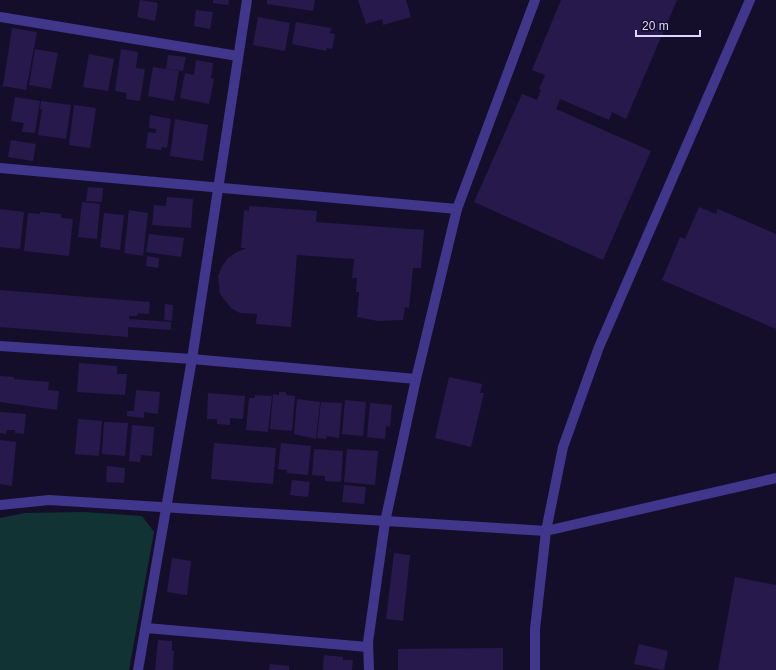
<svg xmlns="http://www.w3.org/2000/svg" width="776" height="670" font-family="Arial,sans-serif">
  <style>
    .green { fill: #113334 }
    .building { fill: #27194c }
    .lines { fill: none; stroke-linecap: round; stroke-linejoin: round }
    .minor { stroke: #40368c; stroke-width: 10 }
  </style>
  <rect width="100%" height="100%" fill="#150e2a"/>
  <path class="green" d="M84,512L142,516L154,532L129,670H0V518L25,513Z"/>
  <g class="building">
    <path d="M140,0L158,3L155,21L137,17Z"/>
    <path d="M213,0H229L228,5L213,3Z"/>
    <path d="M267,0H315L313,11L267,4Z"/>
    <path d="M358,0H406L411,17L383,25L382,19L366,24Z"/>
    <path d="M561,0H677L626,119L612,112L609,120L560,99L556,109L651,151L603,260L474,202L522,94L537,100L541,90L539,89L545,75L532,70Z"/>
    <path d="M196,10L213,12L210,29L194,26Z"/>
    <path d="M258,17L290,23L285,51L253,45Z"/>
    <path d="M296,22L331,28L330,33L335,34L332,49L327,48L326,51L292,44Z"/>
    <path d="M12,28L37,32L26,90L3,86Z"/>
    <path d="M35,49L58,53L51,89L29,85Z"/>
    <path d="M121,49L138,52L136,68L145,69L140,101L126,99L127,93L115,91Z"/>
    <path d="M89,54L114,59L108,91L83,87Z"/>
    <path d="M168,55L186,57L183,71L166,69Z"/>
    <path d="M196,60L213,63L211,78L214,79L209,104L180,98L185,73L194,75Z"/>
    <path d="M153,67L179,71L174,101L148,96Z"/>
    <path d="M15,97L40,101L35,133L22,132L24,123L11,121Z"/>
    <path d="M41,101L71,105L66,139L38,135L42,109H40Z"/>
    <path d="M74,105L96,108L90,148L69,145Z"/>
    <path d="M150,115L171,119L167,148L162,147L161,150L146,148L148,132L156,133V129L149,128Z"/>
    <path d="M175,119L208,125L203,161L170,156Z"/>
    <path d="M11,140L36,144L33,161L8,157Z"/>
    <path d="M88,187L103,188L102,202L86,201Z"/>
    <path d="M167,197L193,199L191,228L152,225L154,205L166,206Z"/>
    <path d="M82,202L100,204L97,239L78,237Z"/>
    <path d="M249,206L317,211L316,222L424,230L421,268H413L409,308L405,307L403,320L378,321L357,317L359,292H356L357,278H352L354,259L297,255L291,327L256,324L257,314L240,313L231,308L220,294L218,276L222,266L228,258L237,252L247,248H241L244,210L249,211Z"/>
    <path d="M699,207L716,214L718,209L776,234V329L662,280L680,237L685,239Z"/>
    <path d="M0,209L24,212L20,249L0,247Z"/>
    <path d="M129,210L148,213L143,256L124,253Z"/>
    <path d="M40,212L61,214V218L73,219L69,256L24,251L28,213L40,214Z"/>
    <path d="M104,213L124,215L120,250L100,247Z"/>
    <path d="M149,234L184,238L181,257L146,252Z"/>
    <path d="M147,256L159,258L158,268L146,266Z"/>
    <path d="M0,290L150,302L149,314L138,313L137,316H129V319L171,322V330L128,327V337L0,327Z"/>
    <path d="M165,304L173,305L172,321L164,320Z"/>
    <path d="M79,363L117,366V374H127L125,395L77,392Z"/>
    <path d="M0,376L14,377V379L49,382L48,390L59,391L57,410L0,402Z"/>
    <path d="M449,377L482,384L480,393H484L471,447L435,438Z"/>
    <path d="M136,390L160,392L158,414L144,412V418L127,416V411H134Z"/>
    <path d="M279,392H286V395L295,396L292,431L270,429L273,394L279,395Z"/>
    <path d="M208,393L245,396L243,419L230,418V425L217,424V419H207Z"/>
    <path d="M255,395L272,396L268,432L246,430L249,398H255Z"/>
    <path d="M297,399L320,402L316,439L294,434Z"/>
    <path d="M345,400L366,402L363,436L342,434Z"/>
    <path d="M321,402L342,403L339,438L327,436L326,439L317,438Z"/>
    <path d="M370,403L392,405L390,427L386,426L385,439L367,437Z"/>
    <path d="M0,412L26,414L24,434L15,433V430H7L6,434L0,433Z"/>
    <path d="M78,419L102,421L99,456L75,454Z"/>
    <path d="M104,422L128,423L125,456L102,454Z"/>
    <path d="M132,425L154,427L152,456L141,455L140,462L129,461Z"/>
    <path d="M0,440L16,442L12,486L0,484Z"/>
    <path d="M214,443L276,448L273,484L211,479Z"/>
    <path d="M281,443L311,446L308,475L287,473V470L278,469Z"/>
    <path d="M314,449L343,451L341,482L325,481V476L312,475Z"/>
    <path d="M347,449L378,451L375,485L344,482Z"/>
    <path d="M107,466L125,468L124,483L106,482Z"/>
    <path d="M292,480L310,482L308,497L290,495Z"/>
    <path d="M344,485L366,487L364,504L342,502Z"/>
    <path d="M394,553L410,555L403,621L386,619Z"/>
    <path d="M172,558L191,561L187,595L167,592Z"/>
    <path d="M735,577L776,585V670H718Z"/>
    <path d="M158,640L172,641V651H174L173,670H155Z"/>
    <path d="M639,644L668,651L664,670L634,664Z"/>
    <path d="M503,648V670H398V649Z"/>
    <path d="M324,655L343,657V660H353L352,670H323Z"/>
    <path d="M270,664L289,666V670H269Z"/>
  </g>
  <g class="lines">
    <g class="minor">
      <path d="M0,17L238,56"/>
      <path d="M0,168L457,209"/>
      <path d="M0,346L192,359L416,379"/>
      <path d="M0,505L49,500L546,531L776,478"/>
      <path d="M146,628L368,647"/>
      <path d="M138,670L192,359L247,0"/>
      <path d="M369,670L368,642L385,522L416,379L457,209L535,0"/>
      <path d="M535,670V629L546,531L563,447L599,347L750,0"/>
    </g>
  </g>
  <path d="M636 30v6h64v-6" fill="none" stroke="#ded7ff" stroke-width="2"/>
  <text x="642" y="30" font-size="12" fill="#ded7ff" stroke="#150e2a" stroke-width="3" paint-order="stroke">20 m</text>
</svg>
